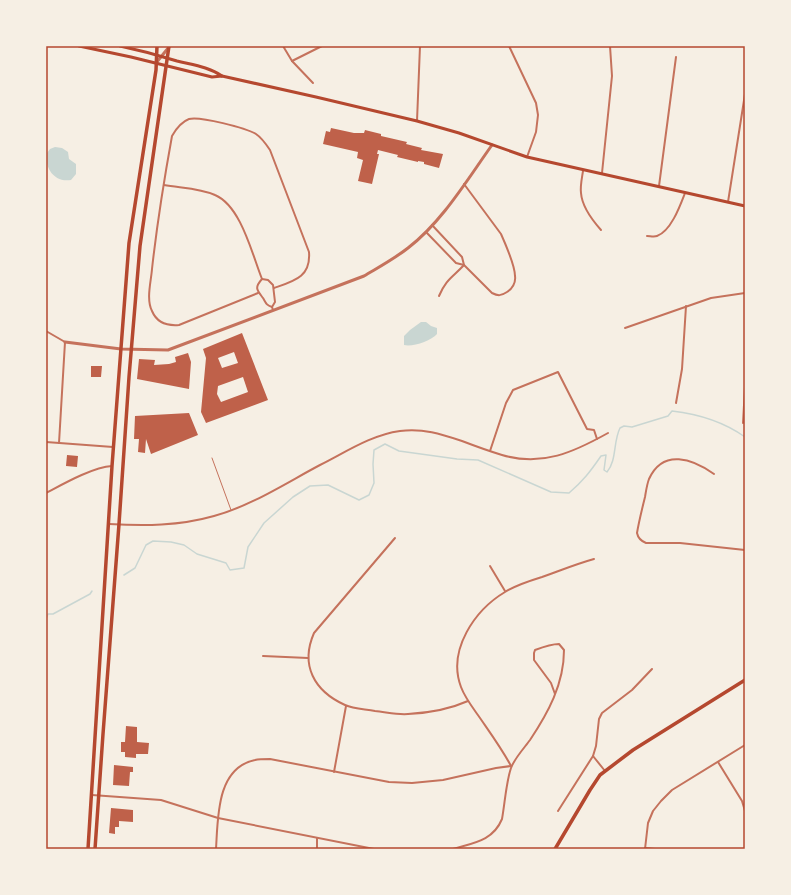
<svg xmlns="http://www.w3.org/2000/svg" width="791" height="895" font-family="'Varela Round',sans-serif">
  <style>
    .water { fill: #c9d6d2 }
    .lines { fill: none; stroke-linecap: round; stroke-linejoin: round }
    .stream { stroke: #c9d6d2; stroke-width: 1.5 }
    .building { fill: #bf614a; fill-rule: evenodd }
    .service { stroke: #c5725c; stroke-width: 1 }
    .minor { stroke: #c5725c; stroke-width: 2 }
    .tertiary { stroke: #c5725c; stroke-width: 3 }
    .secondary { stroke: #b5482f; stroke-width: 3 }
    .primary { stroke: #b5482f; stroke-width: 3.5 }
    .neatline { fill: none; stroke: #b5482f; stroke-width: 1.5 }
  </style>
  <rect width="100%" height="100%" fill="#f6efe4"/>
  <g class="water">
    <path d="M55,147L62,148L68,152L69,159L76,164V174L71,180C54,183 44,167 47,153L50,149Z"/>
    <path d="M421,322H426L431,326L437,328V334C431,341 413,347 404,345V336L410,330Z"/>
  </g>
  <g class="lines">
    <g class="stream">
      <path d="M124,575L135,568L146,545L153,541L171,542L184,545L197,554L226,563L230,570L244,568L248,547L264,523L293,497L310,486L328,485L359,500L369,495L374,483L373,464L374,450L385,444L399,451L457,459L478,460L551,492L569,493C583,481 590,472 601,456L606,455L604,470L607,472C617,460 613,442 620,428L624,426L632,427L668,416L672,411C698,414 724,422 745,437"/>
      <path d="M46,619L48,614H53L90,594L92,591"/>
    </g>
  </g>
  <g class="building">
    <path d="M331,128L354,133H364L365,130L381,134V136L407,142L406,144L422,148L421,150L443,154L439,168L424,164V162L418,161V162L397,157L398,155L378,150L377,154H379L372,184L358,181L363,160L357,158L358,152L323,144L326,131L330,132Z"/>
    <path d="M242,333L268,400L206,423L201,412L206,358L203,349ZM234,352L238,363L222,368L218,358ZM243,377L248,392L221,402L217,394L218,386Z"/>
    <path d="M188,353L191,362L189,389L137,379L139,359L155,360L154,365L169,364L176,362L175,357Z"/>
    <path d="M91,366H102L101,377H91Z"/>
    <path d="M189,413L198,435L151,454L146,439L145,453L138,452L139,439H134L135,416Z"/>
    <path d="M67,455L78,456L77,467L66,466Z"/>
    <path d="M126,726L137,727V742L149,743L148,754H136V758L125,757V752H121V742H125Z"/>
    <path d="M114,765L133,767V772H130L129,786L113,785Z"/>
    <path d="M111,808L133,810V822L119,821V827H115V834L109,833Z"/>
  </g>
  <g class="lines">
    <path class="service" d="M212,458L231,510"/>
    <g class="minor">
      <path d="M283,46L292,61L313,83"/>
      <path d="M509,46L536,103L538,115L536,132L527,157"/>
      <path d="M292,61L322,46"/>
      <path d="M417,121L420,46"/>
      <path d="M583,171C582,178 580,186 581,193C582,207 593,221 601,230"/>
      <path d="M602,173L612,76L610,46"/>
      <path d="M164,185C181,188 200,188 215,195C241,206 252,254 262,279"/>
      <path d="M659,186L676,57"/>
      <path d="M728,202L745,94"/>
      <path d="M432,225L462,257L464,265"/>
      <path d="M426,232L456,263L464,265L492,293C498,296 501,296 507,292C512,289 516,283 515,276C515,266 505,243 501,234L464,184"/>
      <path d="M647,236C650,236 654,237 657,236C671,231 680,206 685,193"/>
      <path d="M262,279L268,280L273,285L275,302L272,307L273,310"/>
      <path d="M262,279C254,288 257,290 263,298C266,303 266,305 272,307"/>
      <path d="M258,293L179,325C167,326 157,323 152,311C146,299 151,282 152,269C157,224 164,180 172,136C176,129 181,122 189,119C200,116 246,128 256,134C262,138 266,144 270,150L309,252C311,277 294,281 274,288"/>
      <path d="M439,296C446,279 453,277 464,265"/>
      <path d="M625,328L711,298L745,293"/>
      <path d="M46,331L65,342L59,443"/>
      <path d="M676,403L682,369L686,306"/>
      <path d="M743,423L745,387"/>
      <path d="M46,442L113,447"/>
      <path d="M490,451L506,403L513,390L558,372L587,429L594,430L597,439"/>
      <path d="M714,474C693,459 663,448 649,479C647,484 646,491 645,497C642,509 639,521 637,533C638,538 641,541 646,543H680L745,550"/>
      <path d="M46,493C63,484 93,467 112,466"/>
      <path d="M109,524C144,526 179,526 214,516C251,506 286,483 320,465C346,452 371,435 400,431C423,428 441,434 462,441C475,446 489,451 502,455C542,467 574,452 608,433"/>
      <path d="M395,538L314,633C300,665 314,691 345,705C354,709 365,709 375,711C386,712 397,715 408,714C428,713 450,709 468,701"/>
      <path d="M490,566L505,591"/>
      <path d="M263,656L308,658"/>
      <path d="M718,762L742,801L745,811"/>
      <path d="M605,771L593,756L596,746L599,719L602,713L632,690L652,669"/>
      <path d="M334,772L346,706"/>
      <path d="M92,795L161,800L218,818L374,849"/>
      <path d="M558,811L593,756"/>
      <path d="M645,848L655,849"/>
      <path d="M216,849C218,819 216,768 255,760C259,759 265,759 270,759L389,782L412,783L443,780L496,768L511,766C502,749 491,734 480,718C473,708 465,698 461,687C447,650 475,610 505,592C516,585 529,581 542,577C559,571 576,564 594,559"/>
      <path d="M317,849V838"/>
      <path d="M453,849C473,843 493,841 502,819C505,802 506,783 511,768C514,759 525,747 530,740C548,713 564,684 564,650L559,644C551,644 543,647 535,650L534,653V660L551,683L555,694"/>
      <path d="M645,849L648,823L653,811L661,801L672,790L745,745"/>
    </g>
    <g class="tertiary">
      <path d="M156,63L169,47"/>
      <path d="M65,342L121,349L168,350L364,276C379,267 394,259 408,248C442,222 467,180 492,145"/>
    </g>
    <g class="secondary">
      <path d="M79,46L131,57L212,77L222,76L316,97L417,121L459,133L527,157L745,206"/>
      <path d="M120,46C139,50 158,55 177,61C193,65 209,67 222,76"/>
    </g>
    <g class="primary">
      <path d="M88,849L112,466L129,243L156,70L157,46"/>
      <path d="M95,849L103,734L119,524L129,377L140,246L169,46"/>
      <path d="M555,849L590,790L600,775L633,750L745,680"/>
    </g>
  </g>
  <rect width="791" height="895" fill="none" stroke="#f6efe4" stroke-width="94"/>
  <rect x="47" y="47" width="697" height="801" class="neatline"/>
</svg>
